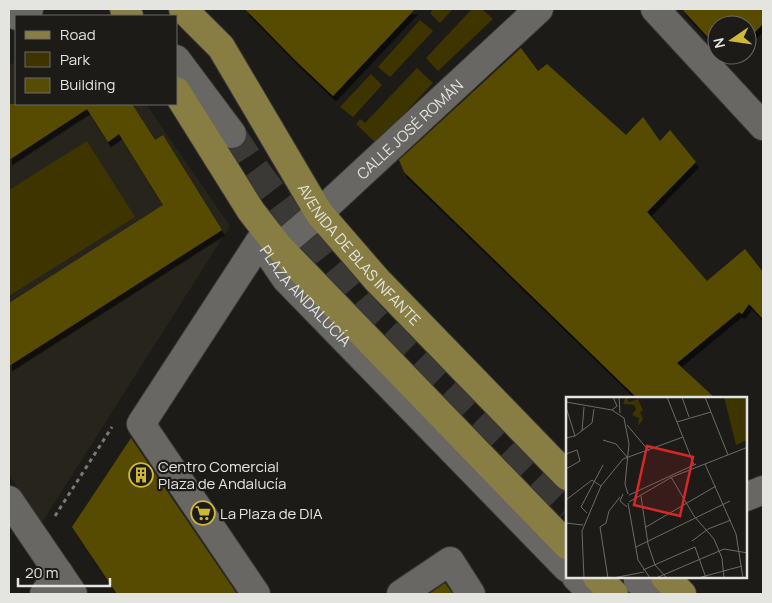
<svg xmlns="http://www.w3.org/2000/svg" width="772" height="603" font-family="Manrope,sans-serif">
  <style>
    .built { fill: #26241b }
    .green { fill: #3d3400 }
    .building { fill: #574c04; filter: url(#shadow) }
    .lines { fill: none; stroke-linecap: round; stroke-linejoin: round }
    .minor-tunnel { stroke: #3a3935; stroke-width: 28; stroke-dasharray: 28 14; stroke-linecap: butt }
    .minor-casing { stroke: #373735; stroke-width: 30 }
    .major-casing { stroke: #373735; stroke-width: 30 }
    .path { stroke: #797975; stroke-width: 3; stroke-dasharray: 4 4; stroke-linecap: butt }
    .minor { stroke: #686763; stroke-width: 28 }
    .major { stroke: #887d43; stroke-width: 28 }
    .labels { text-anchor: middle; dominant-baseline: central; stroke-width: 4.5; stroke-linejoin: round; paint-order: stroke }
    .street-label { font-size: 15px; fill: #e4e4e1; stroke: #1c1b17 }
    .poi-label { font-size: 15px; fill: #e4e4e1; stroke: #1c1b17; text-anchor: start }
    .inset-road { fill: none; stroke: #6c6b68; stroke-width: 1 }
    .view { fill: #d62828; fill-opacity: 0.15; stroke: #d62828; stroke-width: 2.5 }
    .inset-edge { fill: none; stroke: #e4e4e1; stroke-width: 2.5 }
  </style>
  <defs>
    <filter id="shadow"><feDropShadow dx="3" dy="5.5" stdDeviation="0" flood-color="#0009"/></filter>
  </defs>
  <rect width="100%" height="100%" fill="#1c1b17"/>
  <path class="built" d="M16,61V104H146L230,226L41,524L9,474V66Z"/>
  <g class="green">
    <path d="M433,9H453L440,23L430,13Z"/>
    <path d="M472,9H482L493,19L438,71L426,58Z"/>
    <path d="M420,20L433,31L390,77L378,67Z"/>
    <path d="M417,68L433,83L376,143L356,124L360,119L365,123Z"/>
    <path d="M371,74L382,85L353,117L340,107Z"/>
    <path d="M87,141L135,217L9,296V190Z"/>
  </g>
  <g class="building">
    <path d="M245,9H415L333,96L296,61Z"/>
    <path d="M682,9H763V24L747,40V25H717V47Z"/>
    <path d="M521,48L538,71L547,64L626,135L643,117L660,141L670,130L696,162L647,212L707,281L745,249L763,272V319L749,304L742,314L739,312L677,363L715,398H637L404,172L399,160Z"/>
    <path d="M9,104H132L155,140L163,135L222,230L9,366V303L163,205L119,134L108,142L87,109L9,160Z"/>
    <path d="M131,438L237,594H117L72,527Z"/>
    <path d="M445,583L453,594H429Z"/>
  </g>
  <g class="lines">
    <path class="minor-tunnel" d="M232,134L255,169L323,259L372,317L567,510"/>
    <g class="minor-casing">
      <g id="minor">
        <path d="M655,9L763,126"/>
        <path d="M17,16L29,9"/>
        <path d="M176,59L232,134"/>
        <path id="s1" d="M279,247L319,213L539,9"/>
        <path d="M746,497L763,490"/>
        <path d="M9,500L73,594"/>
        <path d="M576,577L593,594"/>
        <path d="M638,581L652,594"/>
        <path d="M44,594L59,573"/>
        <path id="s2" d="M256,594L141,424L260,241L286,279L567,568"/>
        <path d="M401,594L450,561L471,594"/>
      </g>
    </g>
    <g class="major-casing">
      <g id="major">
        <path d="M124,9L129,16"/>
        <path id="s3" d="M183,9L221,47L319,213L377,280L567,476"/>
        <path d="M176,91L251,211L279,247L567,545"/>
        <path d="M597,577L614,594"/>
        <path d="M665,577L682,594"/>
      </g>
    </g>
    <path class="path" d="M55,516L112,427"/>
    <use href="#minor" class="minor"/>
    <use href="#major" class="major"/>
  </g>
  <defs>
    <g id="building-ring" transform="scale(1.25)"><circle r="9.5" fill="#1c1b17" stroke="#cfb837" stroke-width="1.5"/><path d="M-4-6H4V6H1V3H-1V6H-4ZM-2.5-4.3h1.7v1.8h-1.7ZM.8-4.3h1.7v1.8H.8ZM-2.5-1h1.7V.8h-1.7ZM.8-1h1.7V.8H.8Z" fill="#cfb837"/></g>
    <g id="supermarket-ring" transform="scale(1.25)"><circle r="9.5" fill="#1c1b17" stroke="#cfb837" stroke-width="1.5"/><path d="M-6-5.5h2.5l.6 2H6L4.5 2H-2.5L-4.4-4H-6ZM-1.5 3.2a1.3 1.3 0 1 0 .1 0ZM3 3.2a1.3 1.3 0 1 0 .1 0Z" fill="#cfb837"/></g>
  </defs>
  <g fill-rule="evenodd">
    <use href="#building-ring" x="141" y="475"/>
    <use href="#supermarket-ring" x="203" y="513"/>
  </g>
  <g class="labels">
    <g class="street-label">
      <text stroke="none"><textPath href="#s1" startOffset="176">CALLE JOSÉ ROMÁN</textPath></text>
      <text stroke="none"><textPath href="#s3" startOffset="304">AVENIDA DE BLAS INFANTE</textPath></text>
      <text stroke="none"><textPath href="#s2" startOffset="495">PLAZA ANDALUCÍA</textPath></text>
    </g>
    <g class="poi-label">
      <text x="158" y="466">Centro Comercial<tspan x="158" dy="17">Plaza de Andalucía</tspan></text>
      <text x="220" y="513">La Plaza de DIA</text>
    </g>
  </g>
  <g transform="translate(566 397)">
    <rect width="181" height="181" fill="#1c1b17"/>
    <path d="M60,0L63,5L72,2L77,14L74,15L77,22L72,29L73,21L66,18L70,12L68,8L57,7ZM158,0H181V43L170,48Z" fill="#3d3400"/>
    <path class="inset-road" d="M53,0L54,16M101,0L128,68M116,0L123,20M139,0L162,58M0,5L46,13L58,21L63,47L59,87L62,97M0,10L9,39M46,13L51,9L47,0M111,25L145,15M61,28L83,54M16,34L18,10M0,41L9,39L26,26L28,12M37,43L50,47L61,60M0,57L11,53L14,64L0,72M139,67L170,137L177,181M105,80L128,119L148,142L156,161L158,181M57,97L54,104L61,110M63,98L130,67M75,99L82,147L89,168L101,181M0,103L26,83L35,89M63,105L106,80L182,50M62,106L72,163L84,181M21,116L15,110L37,68M0,126L17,128M80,130L150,89M126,144L142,132L165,123M70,150L164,104M77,173L129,150L140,181M18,181L16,134L35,89L57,62L117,40M42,181L34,130L40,126L43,114L54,100M47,181L78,175M90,181L158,152L182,156M132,181L176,169"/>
    <path class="view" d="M81,49L127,60L114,119L68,108Z"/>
    <rect width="181" height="181" class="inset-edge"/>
  </g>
  <rect width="772" height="603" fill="none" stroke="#e4e4e1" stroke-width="20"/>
  <rect x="15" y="15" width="162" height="90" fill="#1c1b17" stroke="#6c6b68"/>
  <rect x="25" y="31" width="25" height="8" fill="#887d43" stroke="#6c6b68"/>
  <text x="60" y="40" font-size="15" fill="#e4e4e1">Road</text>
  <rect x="25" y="52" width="25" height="15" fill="#3d3400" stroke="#6c6b68"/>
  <text x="60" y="65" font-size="15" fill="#e4e4e1">Park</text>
  <rect x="25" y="78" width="25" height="15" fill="#574c04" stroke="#6c6b68"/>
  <text x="60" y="90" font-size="15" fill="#e4e4e1">Building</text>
  <g transform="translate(732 40) rotate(257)"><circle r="24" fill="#1c1b17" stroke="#6c6b68"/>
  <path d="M0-4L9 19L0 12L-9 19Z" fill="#cfb837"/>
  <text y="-8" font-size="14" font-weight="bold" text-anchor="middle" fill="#e4e4e1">N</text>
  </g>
  <path d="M18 578v8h92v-8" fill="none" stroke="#e4e4e1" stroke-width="2.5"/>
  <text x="25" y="578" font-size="15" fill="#e4e4e1" stroke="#1c1b17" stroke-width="4" paint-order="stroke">20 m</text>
</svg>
